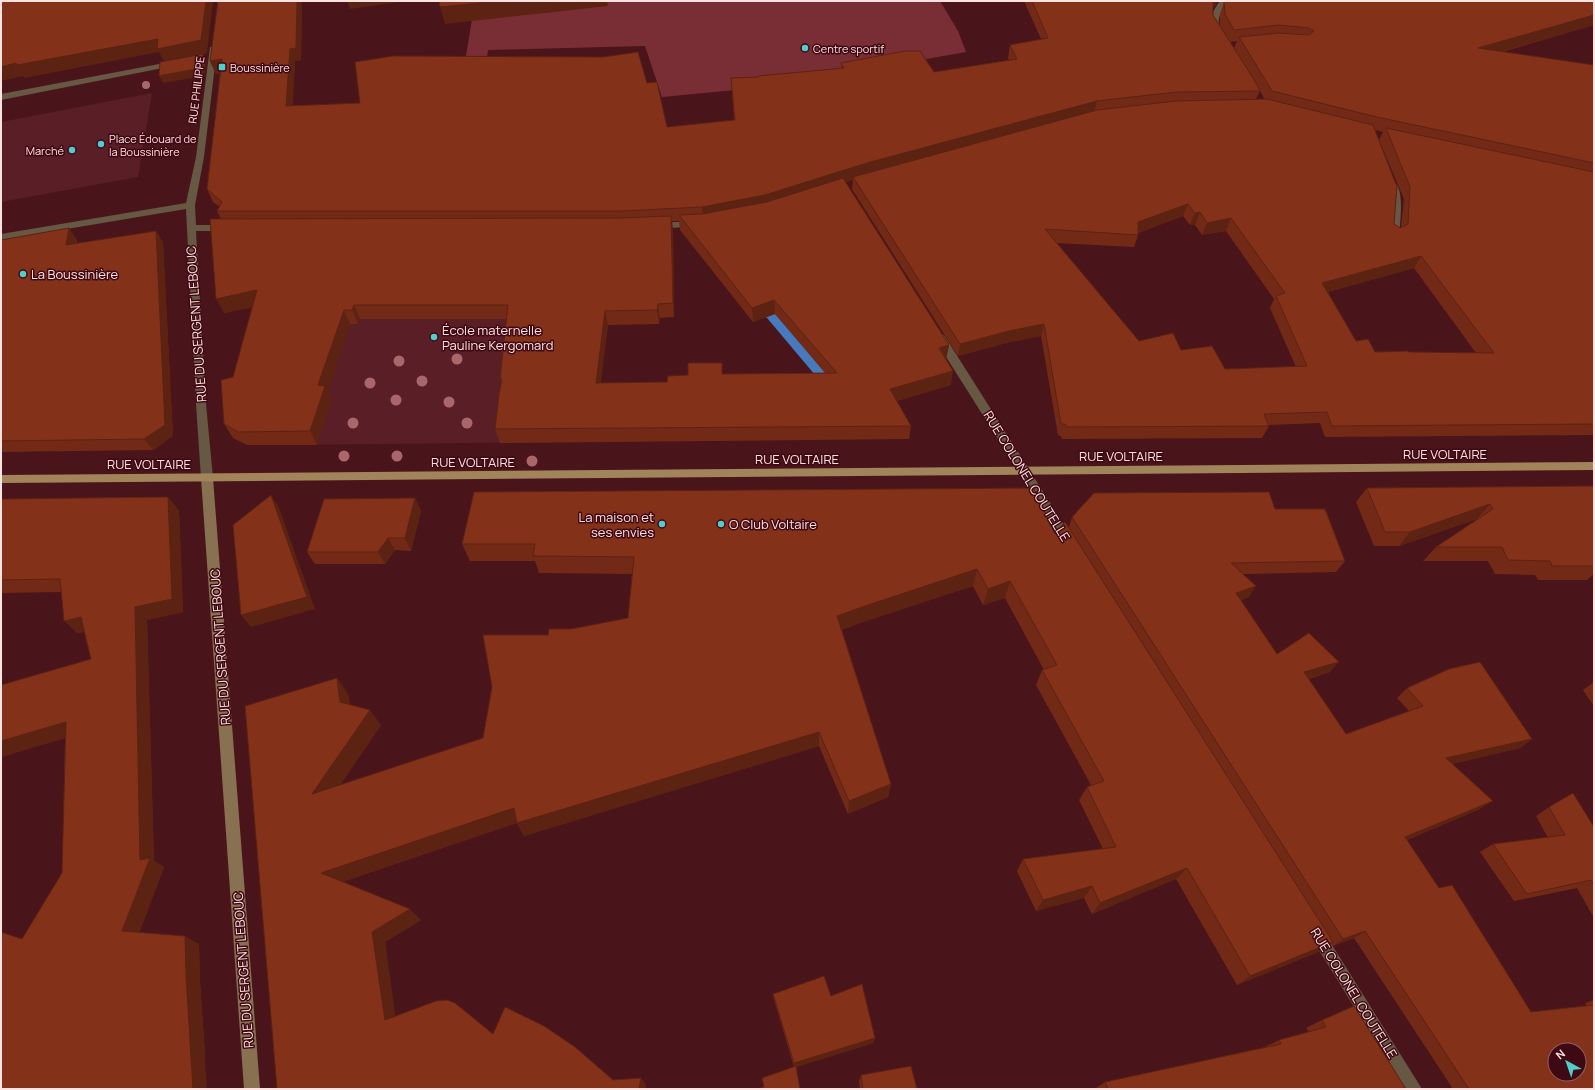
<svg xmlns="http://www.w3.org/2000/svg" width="1595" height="1090" font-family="Manrope,sans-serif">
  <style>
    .built { fill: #5a1e26 }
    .green { fill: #792e36 }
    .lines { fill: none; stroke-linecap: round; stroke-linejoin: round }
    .stream { fill: #4779bd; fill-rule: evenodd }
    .service { fill: #665843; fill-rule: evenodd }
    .minor { fill: #665843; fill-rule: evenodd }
    .secondary { fill: #887150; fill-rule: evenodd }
    .primary { fill: #a2845a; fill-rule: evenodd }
    .tree { fill: #a9676c }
    .wall { fill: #722a16; fill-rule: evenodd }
    .shaded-wall { fill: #5c2212 }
    .building { fill: #84311a; stroke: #5c2212; fill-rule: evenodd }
    .poi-dot { fill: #52cdce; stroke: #3e0912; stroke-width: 1.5 }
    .labels { text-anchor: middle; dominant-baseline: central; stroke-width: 3; stroke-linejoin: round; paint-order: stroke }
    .far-poi-label { font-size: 11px; fill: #ffe2e2; stroke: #3e0912; text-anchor: start }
    .far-street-label { font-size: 11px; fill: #ffe2e2; stroke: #3e0912 }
    .poi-label { font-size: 13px; fill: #ffe2e2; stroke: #3e0912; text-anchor: start }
    .street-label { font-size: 13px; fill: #ffe2e2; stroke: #3e0912 }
  </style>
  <rect width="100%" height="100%" fill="#4a141b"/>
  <g class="built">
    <path d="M152,93L138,177L1,202V122Z"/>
    <path d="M565,255L556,442L287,445L303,348L361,317Z"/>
  </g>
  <path class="green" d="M475,1H940L958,31L966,52L904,63L830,81L662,97L645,46L488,50L485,74H463Z"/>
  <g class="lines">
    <path class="stream" d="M760,300L764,301L834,382L835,385L834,388H826L756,305L755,303L756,301Z"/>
    <path class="service" d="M1391,180C1406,184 1400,224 1399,236L1394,239L1389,236L1392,199L1386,183Z"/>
    <g class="minor">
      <path d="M1220,1H1228C1221,11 1215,20 1222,32L1218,34H1215C1207,21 1212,12 1220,1Z"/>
      <path d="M210,47H213L217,49L204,157L195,205L196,225H228L233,228L228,231H196L206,404L213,478L211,481L207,482L203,481L201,478L196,404L186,209L1,240V234L186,203L196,157Z"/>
      <path d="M175,61L179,63L178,65L1,100V94Z"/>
      <path d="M696,221L701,224L699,226L656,229L651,226L656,223Z"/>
      <path d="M940,334L944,335L1073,539L1075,542L1073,545L1069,547L1065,545L936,341L935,338L936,335Z"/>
      <path d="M1317,926L1322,929L1422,1089H1405L1312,939L1309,934L1312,929Z"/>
    </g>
    <path class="secondary" d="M207,474L211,475L213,478L260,1089H244L201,478L203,475Z"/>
    <path class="primary" d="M1594,462V470L1,483V475Z"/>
  </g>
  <g class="tree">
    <circle cx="146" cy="85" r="4"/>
    <circle cx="457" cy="359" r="5.5"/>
    <circle cx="399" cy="361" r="5.5"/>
    <circle cx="422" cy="381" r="5.5"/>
    <circle cx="370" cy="383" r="5.5"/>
    <circle cx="396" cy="400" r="5.5"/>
    <circle cx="449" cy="402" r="5.5"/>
    <circle cx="353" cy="423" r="5.5"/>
    <circle cx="467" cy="423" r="5.5"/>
    <circle cx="344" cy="456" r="5.5"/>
    <circle cx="397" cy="456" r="5.5"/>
    <circle cx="532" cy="461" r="5.5"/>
  </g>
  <g class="wall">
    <path d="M218,1H302L301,60L295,61L292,106L360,103L647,83L667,127L734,120L731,78L758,77L841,68V63L934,72L1009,60L1008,58L1010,45L1041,39L1024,1H1218L1213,8V15L1220,26V14L1224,2L1594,1V25L1502,52L1594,65V435L1325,437L1320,423L1268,425L1269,426L1262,438L1062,439L1061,436L1058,435L1041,336L1006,343L958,356L852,189L853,180L845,182L949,345L946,359L951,385L897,401L911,426L909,439L500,443L495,429L502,382L500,379L506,319H360L358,324H350L328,391L332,399L317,445H247L233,438L224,424L233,377L252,307L224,313L221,219L217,211L220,207L213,202L207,189L220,73L216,74L210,61ZM1237,41L1234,48L1230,42ZM1260,91L1263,96L1264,99H1256ZM1375,130L1383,132L1379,140L1404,199L1401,227L1400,228L1394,224ZM1183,216L1190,225H1195L1202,235L1226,231L1274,299L1270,308L1296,367L1225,369L1181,350L1139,341L1056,243L1134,247L1138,235V233ZM672,221H679L680,230L753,322L775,314L825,373L723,374L688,375L667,382L600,383L608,325L659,324L660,318L674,317L673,230ZM1414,268L1476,353L1375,352L1356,341L1328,292Z"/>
    <path d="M156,231L163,243L173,436L153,450L1,452V240H77V244Z"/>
    <path d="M1594,486V574L1587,580H1538L1535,575L1495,574L1488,561H1423L1436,547L1477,519L1399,546H1374L1356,502L1367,488Z"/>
    <path d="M168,497L179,511L183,612L147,620L154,861L164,867L139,933L199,944L200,982L205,1055L22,939L62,873L65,738L1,757V685L91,659L84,632L77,633L61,592L1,593V499Z"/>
    <path d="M415,498L421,511L411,551L395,550L385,564H315L307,552Z"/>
    <path d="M1275,509L1345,561L1336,572L1243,574L1249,597L1241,600L1277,654L1330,672L1309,679L1346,734L1409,711L1397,698L1407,688L1532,739L1520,748L1452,764L1480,809L1407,840L1439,888L1531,1012L1587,1006L1585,1003L1594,1000V1089H1453L1354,938L1333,946L1331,944L1318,952L1237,985L1176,879L1092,914L1084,898L1036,911L1017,871L1023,859L1103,849L1079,800L1087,787L1091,785L1036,685L1042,670H1044L1005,598L983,605L973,586L863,622L842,630L891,784L888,797L848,814L819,746L524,836L517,823L342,882L421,920L385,942L395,1016L493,1034L613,1080L641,1078L646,1085L645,1089H277L337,678L348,694L350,705L381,725L340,785L483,738L548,635L571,629L628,618L632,574L539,573L535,561H470L462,544L1055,534L1069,527L1072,517Z"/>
    <path d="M1594,682V706L1583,690Z"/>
    <path d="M1549,807L1594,827V918L1577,888L1514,901L1480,852L1493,844L1548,838L1536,816Z"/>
    <path d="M773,994L831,996L875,1038L873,1043L796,1067L764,1087L762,1078L794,1067L774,1000Z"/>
    <path d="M1322,1020L1406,1089H1096V1088L1105,1082L1265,1047L1279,1040L1309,1032L1306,1028Z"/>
    <path d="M861,1075L917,1089H860L859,1081Z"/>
  </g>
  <g class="shaded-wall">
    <path d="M206,1H213L207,53L164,61L159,52L25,78L23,76L1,81V67L16,63Z"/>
    <path d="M297,1H302L301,60L295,61L292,119L286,106L290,49Z"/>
    <path d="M347,1H406L350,9Z"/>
    <path d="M497,1H607L608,6L445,24L440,7Z"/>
    <path d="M1213,1H1218L1209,13Z"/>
    <path d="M1594,15V25L1471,60L1478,48Z"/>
    <path d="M203,54L206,61L204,76L163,83L159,76Z"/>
    <path d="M222,59L227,72L216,74L210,61Z"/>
    <path d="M1097,101L1094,114L853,177V180L766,208L703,220L702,207Z"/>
    <path d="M1188,204L1183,216L1134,234L1138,222Z"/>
    <path d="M1200,212L1195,225H1190L1195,213Z"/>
    <path d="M671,216L673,230L674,317L673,303Z"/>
    <path d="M1231,218L1226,231L1202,235L1207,223Z"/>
    <path d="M69,228L77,240L75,257L66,245Z"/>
    <path d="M156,231L163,243L173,436L153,450L144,439Z"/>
    <path d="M1421,256L1414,268L1316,295L1322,283Z"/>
    <path d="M257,290L265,305L224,313L216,299Z"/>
    <path d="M774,300L775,314L753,322L752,308Z"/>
    <path d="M658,304L660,318L659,324L657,310Z"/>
    <path d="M354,305L360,319L358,324L352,310Z"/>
    <path d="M344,310L350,324L328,391L332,399L317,445L310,431L318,385Z"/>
    <path d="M605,311L608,325L599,397L596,383Z"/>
    <path d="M1044,324L1041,336L1006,343L958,356L960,344L1009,331Z"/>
    <path d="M949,345L946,359L937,362L939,348Z"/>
    <path d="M953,371L951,385L889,403L890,389Z"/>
    <path d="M271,495L279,508L315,609L251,627L241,615Z"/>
    <path d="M168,497L179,511L183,612L147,620L154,861L164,867L137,939L122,931L140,860L135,607Z"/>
    <path d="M415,498L421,511L411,551L405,538Z"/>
    <path d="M1490,504L1477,519L1399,546L1410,532Z"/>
    <path d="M388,538L395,550L385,564L378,552Z"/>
    <path d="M977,569L973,586L863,622L836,632L837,616L865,606Z"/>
    <path d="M1010,581L1005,598L983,605L988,589Z"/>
    <path d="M1256,586L1249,597L1229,604L1236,593Z"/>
    <path d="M81,617L95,630L77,633L64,621Z"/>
    <path d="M1339,662L1330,672L1296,682L1304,672Z"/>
    <path d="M337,678L348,694L352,716L340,702Z"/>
    <path d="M370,710L381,725L325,807L312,794Z"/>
    <path d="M66,722L81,733L1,757V741Z"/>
    <path d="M819,732V746L524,836L517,823Z"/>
    <path d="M1532,739L1520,748L1435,768L1446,758Z"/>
    <path d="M891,784L888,797L848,814L849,801Z"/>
    <path d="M1493,801L1480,809L1394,845L1405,837Z"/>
    <path d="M514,808L522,821L334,885L321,873Z"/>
    <path d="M1187,868L1176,879L1092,914L1100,903Z"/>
    <path d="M1092,886L1084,898L1036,911L1043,900Z"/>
    <path d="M410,909L421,920L385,942L397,1028L385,1020L372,932Z"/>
    <path d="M1365,931L1354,938L1333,946L1343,939Z"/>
    <path d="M185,936L199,944L200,982L207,1089H193L186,975Z"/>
    <path d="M1333,942L1318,952L1237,985L1250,976Z"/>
    <path d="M875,1038L873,1043L794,1068V1063Z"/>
    <path d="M641,1078L646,1085L645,1089H639Z"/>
  </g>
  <g class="building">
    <path d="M1,1H206L201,40L157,49L158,39L17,65L16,63L1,67Z"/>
    <path d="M218,1H297L296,48L290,49L286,106L360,103L355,62L393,56L603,57L638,52L647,83L657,82L667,127L735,120L731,78L758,77V76L844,68L841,63L905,51H920L934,72L1017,59L1010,45L1048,38L1032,1H1213V15L1256,83L1260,91L1176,92L1097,101L867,163L765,195L702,207L622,211H217L222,202L207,189L222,59L210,61Z"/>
    <path d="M439,1H497L440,7Z"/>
    <path d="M1225,1H1594V15L1478,48L1594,65V163L1377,117L1272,91L1239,37L1279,33L1309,35L1314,31L1309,28L1279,25L1234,30L1225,14L1224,2Z"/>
    <path d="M203,54L201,68L159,76L160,62Z"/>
    <path d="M1267,99L1373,125L1397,187L1394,224L1400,228L1408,224L1410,187L1386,128L1594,172V424L1332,426L1327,412L1264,414L1269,426L1066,427L1065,424H1061L1044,324L1009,331L960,344L853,177L1097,110L1176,101ZM1188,204L1195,213L1200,212L1207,223L1231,218L1285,293L1276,296L1307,366L1225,369L1212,346L1181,350L1173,333L1139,341L1045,229L1138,235V222ZM1421,256L1494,353L1409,352L1408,351L1375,352L1368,339L1356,341L1322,283Z"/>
    <path d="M843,178L949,345L939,348L953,371L890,389L911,426L495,429L499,394L502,379H500L508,305H354L352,310H344L318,385L325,386L310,431L238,432L224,424L221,380L233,377L257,290L216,299L210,219L622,218L671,216L673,303L658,304L657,310L605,311L596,383L667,382L668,376L688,375V363H722V374L837,373L774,300L752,308L679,215L702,214L767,202Z"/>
    <path d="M69,228L66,245L156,231L165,425L144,439L1,441V240Z"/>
    <path d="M1594,486V566H1552L1550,561L1508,560L1502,547H1436L1493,509L1490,504L1410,532H1385L1367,488Z"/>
    <path d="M1034,488L1055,534L1065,522L1333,942L1250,976L1187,868L1100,903L1092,886L1043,900L1023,859L1116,847L1087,787L1104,781L1042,670L1057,665L1010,581L988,589L977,569L865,606L837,616L891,784L849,801L819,732L517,823L514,808L321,873L410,909L372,932L385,1020L436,1001L447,1000L455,1003L493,1034L505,1007L544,1026L575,1047L613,1080L641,1078L639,1089H277L245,706L337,678L340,702L370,710L312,794L483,738L492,687L483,635H548L549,629H571L628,618L634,557L533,556L535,544H462L474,492Z"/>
    <path d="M1269,492L1275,509H1325L1345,561L1231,563L1256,586L1236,593L1277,654L1309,633L1339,662L1304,672L1346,734L1423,706L1407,688L1449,669L1480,662L1532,739L1446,758L1493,801L1405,837L1439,888L1452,885L1531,1012L1594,1005V1089H1469L1365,931L1343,939L1072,517L1094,493ZM1555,1050H1579V1074H1555Z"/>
    <path d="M271,495L307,597L241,615L233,525Z"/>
    <path d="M168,497L172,599L135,607L140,860L150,858L122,931L185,936L186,975L193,1089H1V932L22,939L62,873L66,722L1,741V685L91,659L81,617L64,621L60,579L1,580V499Z"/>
    <path d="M415,498L405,538H388L378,552H307L324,499Z"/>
    <path d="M1573,793L1594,827V885L1591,880L1527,894L1493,844L1565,835L1549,807Z"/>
    <path d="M824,976L831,996L862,984L875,1038L794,1063L773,994Z"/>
    <path d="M1354,1006L1406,1089H1108L1105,1082L1281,1044L1279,1040L1326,1027L1322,1020Z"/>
    <path d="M796,1066L800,1089H757L764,1087L762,1078Z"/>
    <path d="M911,1066L917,1089H863L861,1075Z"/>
  </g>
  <g class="poi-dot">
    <circle cx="805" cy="48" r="4"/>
    <rect x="218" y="63" width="8" height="8" rx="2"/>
    <circle cx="101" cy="144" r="4"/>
    <circle cx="72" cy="150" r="4"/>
    <circle cx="23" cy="274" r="4"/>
    <circle cx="434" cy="337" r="4"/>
    <circle cx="662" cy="524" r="4"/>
    <circle cx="721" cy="524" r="4"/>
  </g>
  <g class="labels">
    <g class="far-poi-label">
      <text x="813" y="48">Centre sportif</text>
      <text x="230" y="67">Boussinière</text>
      <text x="109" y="138">Place Édouard de<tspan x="109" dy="13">la Boussinière</tspan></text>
      <text x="64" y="150" text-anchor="end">Marché</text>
    </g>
    <g class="far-street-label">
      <text transform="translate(196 90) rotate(-83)">RUE PHILIPPE</text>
    </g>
    <g class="poi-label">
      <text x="31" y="274">La Boussinière</text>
      <text x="442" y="330">École maternelle<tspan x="442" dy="15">Pauline Kergomard</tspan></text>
      <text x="654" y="517" text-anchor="end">La maison et<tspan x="654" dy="15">ses envies</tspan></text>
      <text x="729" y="524">O Club Voltaire</text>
    </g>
    <g class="street-label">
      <text transform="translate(196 324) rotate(-94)">RUE DU SERGENT LEBOUC</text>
      <text x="1445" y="454">RUE VOLTAIRE</text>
      <text x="1121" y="456">RUE VOLTAIRE</text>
      <text x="797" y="459">RUE VOLTAIRE</text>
      <text x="473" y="462">RUE VOLTAIRE</text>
      <text x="149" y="464">RUE VOLTAIRE</text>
      <text transform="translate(1027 476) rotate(58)">RUE COLONEL COUTELLE</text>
      <text transform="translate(220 647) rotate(-94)">RUE DU SERGENT LEBOUC</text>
      <text transform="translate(243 970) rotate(-94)">RUE DU SERGENT LEBOUC</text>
      <text transform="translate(1354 993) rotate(58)">RUE COLONEL COUTELLE</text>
    </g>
  </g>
  <rect width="1595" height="1090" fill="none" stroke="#ffe2e2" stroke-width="4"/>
  <g transform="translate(1567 1062) rotate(320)"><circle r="19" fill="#3e0912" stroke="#8b6065"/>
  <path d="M0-3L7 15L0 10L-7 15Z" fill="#52cdce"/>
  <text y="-6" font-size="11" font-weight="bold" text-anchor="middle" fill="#ffe2e2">N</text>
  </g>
</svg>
